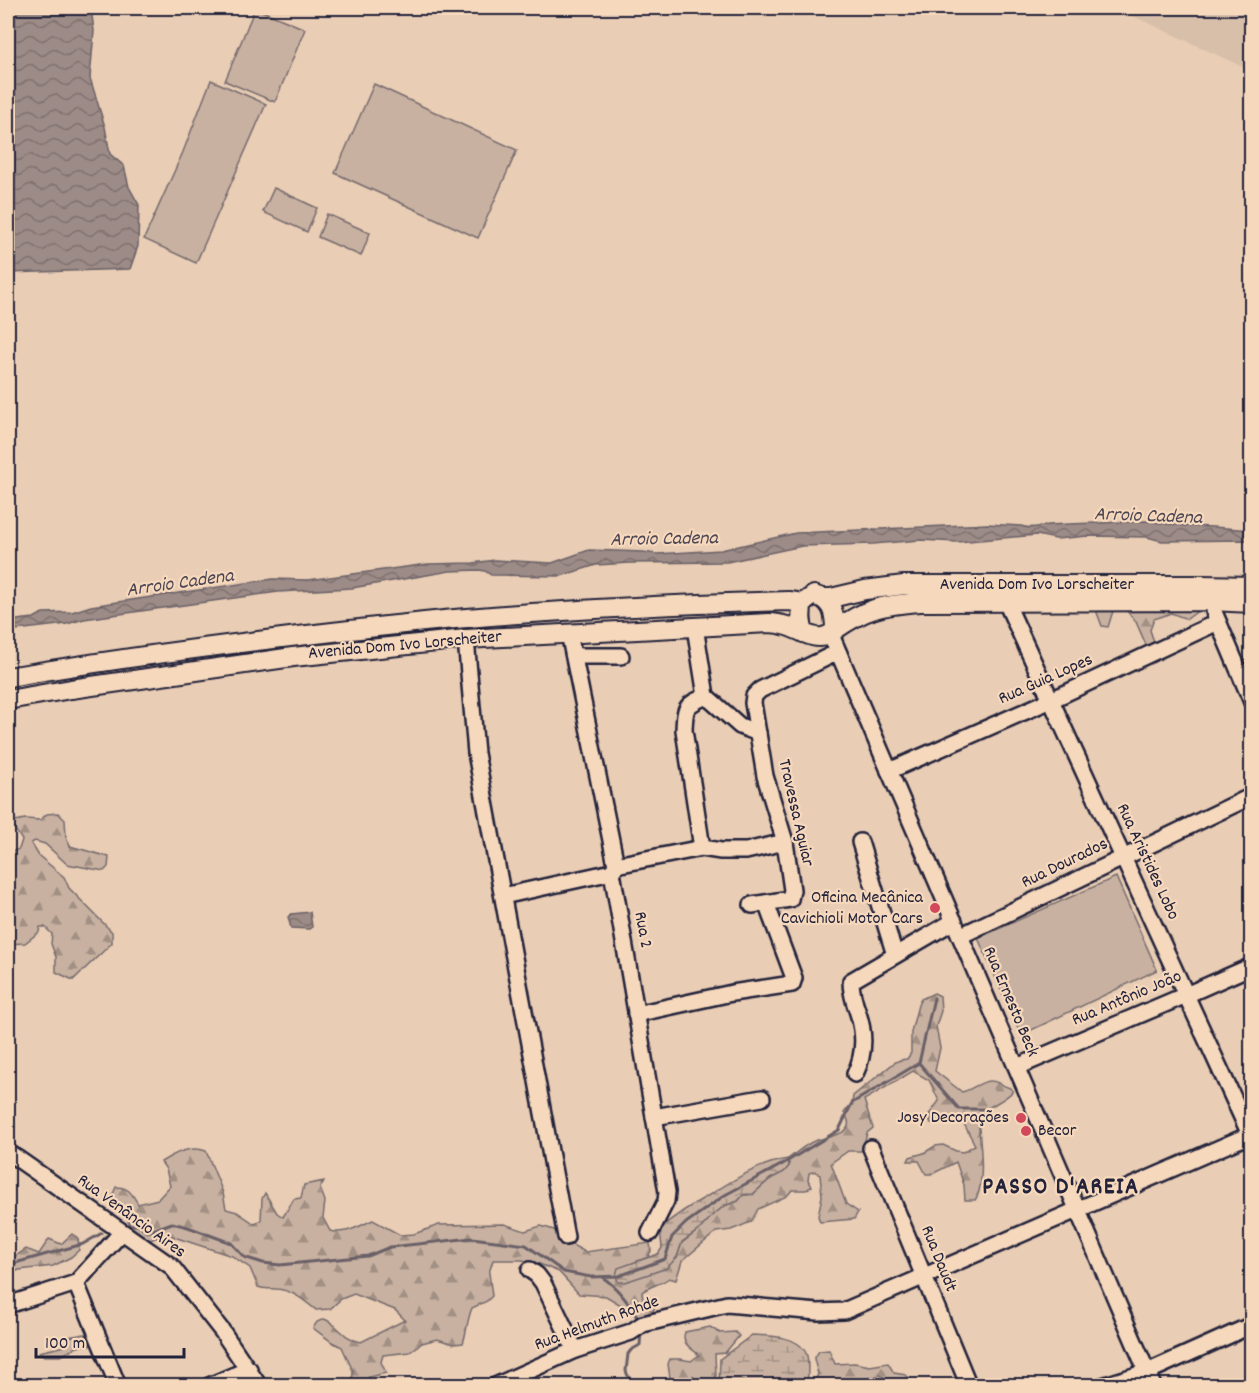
<svg xmlns="http://www.w3.org/2000/svg" width="1259" height="1393" font-family="Dekko,sans-serif">
  <style>
    .built { fill: #d8bfaa }
    .forest { fill: url(#forest-firs); stroke: #756a6e; stroke-width: 1.5 }
    .wetland { fill: url(#wetland-marsh); stroke: #756a6e; stroke-width: 1.5 }
    .pitch { fill: #c8b1a0; stroke: #756a6e; stroke-width: 1.5 }
    .water { fill: url(#water-waves); stroke: #6b6168; stroke-width: 1.5 }
    .lines { fill: none; stroke-linecap: round; stroke-linejoin: round }
    .stream { stroke: #6b6168; stroke-width: 3 }
    .minor-casing { stroke: #22223b; stroke-width: 20 }
    .major-casing { stroke: #22223b; stroke-width: 22 }
    .minor { stroke: #f6d8bc; stroke-width: 15 }
    .major { stroke: #f6d8bc; stroke-width: 18 }
    .poi-dot { fill: #d1495b; stroke: #f6d8bc; stroke-width: 2 }
    .labels { text-anchor: middle; dominant-baseline: central; stroke-width: 4.5; stroke-linejoin: round; paint-order: stroke }
    .street-label { font-size: 18px; fill: #22223b; stroke: #f6d8bc }
    .poi-label { font-size: 18px; fill: #22223b; stroke: #f6d8bc; text-anchor: end }
    .water-label { font-size: 20px; font-style: italic; fill: #4d4755; stroke: #f6d8bc }
    .district-label { font-size: 24px; font-weight: bold; letter-spacing: 1.5px; fill: #22223b; stroke: #f6d8bc }
  </style>
  <defs>
    <pattern id="forest-firs" width="22" height="20" patternUnits="userSpaceOnUse" patternTransform="scale(1.5)"><rect width="22" height="20" fill="#c8b1a0"/><path d="M5 1l3.5 6h-7zM16 11l3.5 6h-7z" fill="#a29084"/></pattern>
    <pattern id="wetland-marsh" width="20" height="14" patternUnits="userSpaceOnUse" patternTransform="scale(1.5)"><rect width="20" height="14" fill="#c8b1a0"/><path d="M1 5h8M5 5V1M11 12h8M15 12V8" fill="none" stroke="#a29084"/></pattern>
    <pattern id="water-waves" width="16" height="10" patternUnits="userSpaceOnUse" patternTransform="scale(1.5)"><rect width="16" height="10" fill="#9c8b86"/><path d="M0 5q4-4 8 0t8 0" fill="none" stroke="#7f716f"/></pattern>
  </defs>
  <rect width="100%" height="100%" fill="#e9cdb4"/>
  <filter id="ink" filterUnits="userSpaceOnUse"><feTurbulence type="fractalNoise" baseFrequency=".0167" numOctaves="2"/><feDisplacementMap in="SourceGraphic" scale="12" xChannelSelector="R" yChannelSelector="G"/><feConvolveMatrix kernelMatrix="1 2 1 2 8 2 1 2 1" color-interpolation-filters="sRGB"/></filter>
  <g filter="url(#ink)">
    <path class="built" d="M1116,8H1251V53L1245,68Z"/>
    <g class="forest">
      <path d="M1096,610H1199L1187,619L1171,613L1154,619L1150,630L1154,642L1147,647L1136,622L1126,610L1113,611L1108,627L1102,626Z"/>
      <path d="M58,813L65,820L66,837L70,846L109,857L108,867L104,871L67,864L45,844L35,841L31,843L39,856L64,877L69,888L112,932V943L73,980L56,972V957L51,944L52,934L45,927H40L39,932L25,943L8,944V853L19,849L22,840L10,822L25,819L40,820L47,814Z"/>
      <path d="M934,993L940,996L941,1011L936,1026L940,1048L935,1071L962,1092C972,1090 982,1080 991,1081C997,1081 1003,1086 1010,1088L1013,1091C1003,1103 985,1105 978,1119C980,1139 986,1185 975,1200H965L964,1185L956,1162L932,1174H926L919,1161H908L910,1157L924,1153L935,1146L943,1145L956,1151L963,1152L975,1145L963,1122L953,1116L931,1123L928,1116L939,1101L929,1080L913,1071L864,1100L873,1128L867,1133L862,1151H848L831,1163L846,1204L858,1212L854,1219L820,1222L818,1216L822,1196L820,1175L815,1171L809,1173L808,1180L812,1186L806,1190H792L787,1196L758,1209L751,1222L731,1230L716,1232L682,1261L676,1280L669,1278C660,1285 651,1285 642,1292L643,1300L654,1297C656,1308 654,1313 646,1320L606,1296L579,1294L559,1272L537,1263L522,1260H493L489,1273L492,1296L487,1301L472,1308C467,1320 467,1331 463,1343L454,1344L437,1339L422,1343L410,1352L383,1355L381,1362L386,1373L369,1377L361,1385H352L353,1371L342,1347L332,1342L313,1328L317,1322L324,1319C337,1323 343,1339 361,1342L405,1320L395,1310L354,1294L341,1299L330,1309L316,1310C305,1301 292,1290 277,1289C270,1288 265,1290 258,1287L250,1268L232,1256L171,1236L164,1235L150,1240L130,1226L125,1212L115,1202L113,1194L116,1187C129,1187 132,1194 138,1204L158,1199L170,1186L166,1169L161,1162C174,1154 189,1145 206,1151L223,1193L226,1209L237,1212L255,1224L261,1220L262,1199L265,1193L277,1213L283,1217L294,1199L301,1198L304,1185L324,1181L320,1188L325,1201L323,1218L330,1231C346,1235 359,1226 373,1220L400,1235L414,1234L439,1225L504,1224L525,1231L541,1226L554,1230L565,1241L585,1252L650,1243L651,1251L648,1257L618,1269L677,1257L682,1243L700,1229L712,1216L724,1206L738,1201L743,1195L753,1194L770,1179L784,1172L789,1166L788,1159C796,1153 804,1146 812,1142C825,1136 861,1136 844,1113L852,1103L853,1096L894,1063L900,1060L907,1059L911,1053V1032L918,1005L921,999Z"/>
      <path d="M72,1234L78,1238L79,1250L71,1257L53,1266L19,1270L8,1275V1255L14,1257L26,1249L39,1254L49,1239L61,1244Z"/>
      <path d="M710,1327L720,1333L735,1332L739,1336L725,1353L715,1354L716,1376L713,1382C708,1385 704,1387 698,1385L693,1376L691,1381V1385H662V1384L670,1378L668,1364L670,1359H680L691,1361L699,1355C691,1348 681,1344 685,1332Z"/>
      <path d="M85,1334L93,1339L95,1347L87,1344L75,1348L61,1356H44L39,1352L65,1346L68,1337Z"/>
      <path d="M829,1350L835,1364L855,1363L870,1366L888,1363L894,1373L906,1375L916,1385H893L889,1380L880,1375L861,1381L854,1385H813L818,1374L814,1359L819,1351Z"/>
    </g>
    <g class="wetland">
      <path d="M788,1159L789,1166L784,1172L770,1179L753,1194L743,1195L738,1201L724,1206L712,1216L700,1229L682,1242L677,1257L667,1268L625,1282H618L616,1275L618,1268L658,1254L662,1248L660,1228C676,1215 693,1204 711,1194C735,1179 760,1163 788,1159Z"/>
      <path d="M752,1335C769,1336 801,1335 807,1356C809,1365 807,1377 808,1385H719L720,1359Z"/>
    </g>
    <g class="pitch">
      <path d="M255,8L305,29L275,102L225,81Z"/>
      <path d="M211,80L266,104L196,263L144,239L183,152Z"/>
      <path d="M374,84L517,150L478,238L335,173Z"/>
      <path d="M274,188L317,208L307,232L263,212Z"/>
      <path d="M327,214L370,233L361,256L318,237Z"/>
      <path d="M1116,877L1157,970L1021,1035L978,938Z"/>
    </g>
    <g class="water">
      <path d="M8,8H91L94,31L90,78L105,127L110,154L124,166L129,187L139,205L138,246L130,269L8,273Z"/>
      <path d="M1145,521L1186,526L1213,527L1251,530V541L1246,540L1162,541L1147,537L1088,536L1056,539L1037,535L957,542L920,540L873,544L802,546L727,562L630,563L596,565L561,576L491,575L485,571L479,570L450,571L352,588L278,592L84,619L67,624L8,631V621L34,618L43,613L72,612L91,606L273,579L308,580L428,564L473,563L495,560L552,563L589,550L643,552L657,554L721,550L796,533L987,524L1021,526C1029,530 1040,526 1049,525C1081,523 1113,523 1145,521Z"/>
      <path d="M310,912L312,927L309,929L291,928L288,917L291,914Z"/>
    </g>
    <g class="lines">
      <g class="stream">
        <path d="M919,1063L959,1109H985"/>
        <path d="M129,1225H138L147,1232L172,1223L188,1227L231,1243L244,1257L263,1263L280,1265L368,1256L390,1247L472,1238L526,1245L564,1272L591,1277L619,1276L665,1259L672,1237L686,1223L725,1195L781,1165L839,1130L852,1103L919,1063L934,998"/>
        <path d="M8,1265L83,1244L102,1233"/>
        <path d="M602,1277C616,1286 633,1307 639,1322"/>
        <path d="M630,1386V1381L626,1371L628,1354L631,1350L640,1345L641,1331"/>
      </g>
      <g class="minor-casing">
        <g id="minor">
          <path d="M1006,602L1252,1139"/>
          <path d="M1214,612L1252,702"/>
          <path d="M695,627L706,696L740,726L758,733"/>
          <path d="M569,633L616,865L612,872L667,1192L666,1201L650,1233"/>
          <path d="M831,635L1153,1386"/>
          <path d="M466,639L476,753L566,1237"/>
          <path d="M574,656H621"/>
          <path d="M889,771L1051,700L1218,622"/>
          <path d="M860,842L895,955"/>
          <path d="M702,848L684,730C685,706 685,706 706,696"/>
          <path d="M616,865L702,848L721,851H746L785,842"/>
          <path d="M503,896L612,872"/>
          <path d="M752,905L790,899L792,890L785,842L765,776L753,703L754,696L760,690L838,652"/>
          <path d="M960,936L1252,796"/>
          <path d="M636,1014L732,993L792,984L794,978L766,903"/>
          <path d="M1017,1067L1186,995L1252,966"/>
          <path d="M855,1074C865,1054 865,1034 858,1013C854,1002 851,993 851,981L954,921"/>
          <path d="M654,1117L762,1098"/>
          <path d="M871,1148L969,1386"/>
          <path d="M8,1152L171,1266L222,1331L259,1386"/>
          <path d="M530,1270L537,1275L543,1283L575,1350"/>
          <path d="M76,1283L118,1386"/>
          <path d="M8,1305L76,1283L122,1232"/>
          <path d="M209,1386L249,1369"/>
          <path d="M495,1386L575,1350L631,1332L643,1324L727,1304L818,1312L844,1311L1252,1134"/>
          <path d="M1102,1386L1147,1372L1252,1325"/>
        </g>
      </g>
      <g class="major-casing">
        <g id="major">
          <path d="M814,595C832,600 835,613 835,630C826,640 815,638 804,633C801,622 800,614 803,603Z"/>
          <path d="M823,598H831L865,590L904,585H1203L1252,586"/>
          <path d="M835,630C866,608 882,605 920,602L1210,601L1252,603"/>
          <path d="M8,677C121,658 235,643 350,630C389,626 428,621 467,618C574,609 682,604 789,601L803,603"/>
          <path d="M8,700L71,689L293,657L466,639L769,623C782,623 793,628 804,633"/>
        </g>
      </g>
      <use href="#minor" class="minor"/>
      <use href="#major" class="major"/>
    </g>
  </g>
  <g class="poi-dot">
    <circle cx="935" cy="908" r="6"/>
    <circle cx="1021" cy="1118" r="6"/>
    <circle cx="1026" cy="1131" r="6"/>
  </g>
  <g class="labels">
    <g class="street-label">
      <text x="1037" y="585">Avenida Dom Ivo Lorscheiter</text>
      <text transform="translate(405 646) rotate(-5)">Avenida Dom Ivo Lorscheiter</text>
      <text transform="translate(1046 680) rotate(-24)">Rua Guia Lopes</text>
      <text transform="translate(795 813) rotate(77)">Travessa Aguiar</text>
      <text transform="translate(1147 862) rotate(65)">Rua Aristides Lobo</text>
      <text transform="translate(1065 864) rotate(-26)">Rua Dourados</text>
      <text transform="translate(642 930) rotate(80)">Rua 2</text>
      <text transform="translate(1127 999) rotate(-23)">Rua Antônio João</text>
      <text transform="translate(1010 1002) rotate(67)">Rua Ernesto Beck</text>
      <text transform="translate(131 1217) rotate(36)">Rua Venâncio Aires</text>
      <text transform="translate(938 1259) rotate(68)">Rua Daudt</text>
      <text transform="translate(597 1324) rotate(-20)">Rua Helmuth Rohde</text>
    </g>
    <g class="poi-label">
      <text x="923" y="898">Oficina Mecânica<tspan x="923" dy="21">Cavichioli Motor Cars</tspan></text>
      <text x="1009" y="1118">Josy Decorações</text>
      <text x="1038" y="1131" text-anchor="start">Becor</text>
    </g>
    <g class="water-label">
      <text transform="translate(1148 517) rotate(2)">Arroio Cadena</text>
      <text transform="translate(664 540) rotate(-1)">Arroio Cadena</text>
      <text transform="translate(180 584) rotate(-8)">Arroio Cadena</text>
    </g>
    <g class="district-label">
      <text x="1061" y="1188">PASSO D'AREIA</text>
    </g>
  </g>
  <rect width="1259" height="1393" fill="none" stroke="#f6d8bc" stroke-width="30"/>
  <rect x="15" y="15" width="1229" height="1363" fill="none" stroke="#22223b" stroke-width="2" filter="url(#ink)"/>
  <path d="M36 1348v9h148v-9" fill="none" stroke="#22223b" stroke-width="3"/>
  <text x="45" y="1348" font-size="18" fill="#22223b" stroke="#f6d8bc" stroke-width="4.5" paint-order="stroke">100 m</text>
</svg>
